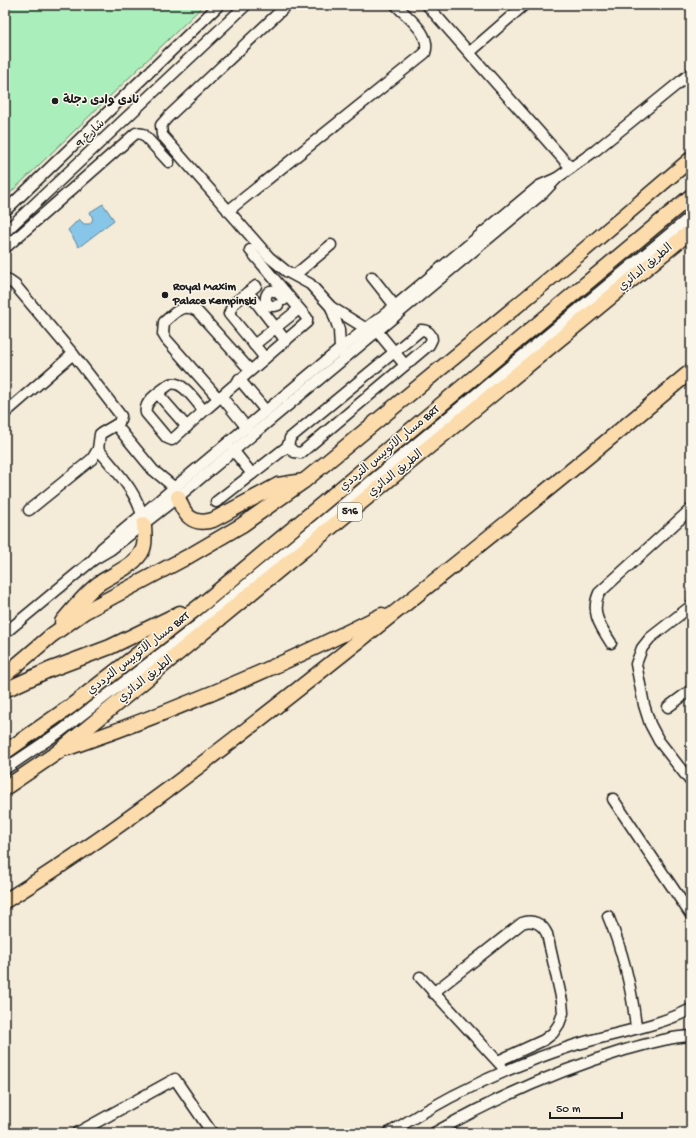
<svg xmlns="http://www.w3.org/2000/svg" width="696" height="1138" font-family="'Gochi Hand','Playpen Sans Arabic',sans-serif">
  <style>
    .green { fill: #aaefbb; stroke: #63866c }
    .water { fill: #87c6e8; stroke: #5c8296 }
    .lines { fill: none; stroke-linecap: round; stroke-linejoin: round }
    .minor-casing { stroke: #1c1c1c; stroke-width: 13 }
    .highway-casing { stroke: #1c1c1c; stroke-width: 17 }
    .minor { stroke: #fbf7ec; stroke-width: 10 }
    .highway { stroke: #fcdcac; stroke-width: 14 }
    .poi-dot { fill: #1c1c1c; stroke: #fbf7ec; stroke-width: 1.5 }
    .labels { text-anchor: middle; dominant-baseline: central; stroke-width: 3; stroke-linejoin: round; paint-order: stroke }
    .shield { fill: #fbf7ec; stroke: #5f5e5a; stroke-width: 1 }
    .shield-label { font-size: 11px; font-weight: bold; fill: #1c1c1c }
    .poi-label { font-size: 12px; font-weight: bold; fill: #1c1c1c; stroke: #fbf7ec; text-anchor: start }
    .street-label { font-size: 12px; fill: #1c1c1c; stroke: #fbf7ec }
  </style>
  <rect width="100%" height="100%" fill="#f4ebd9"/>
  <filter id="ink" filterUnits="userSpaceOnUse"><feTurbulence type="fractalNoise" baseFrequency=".025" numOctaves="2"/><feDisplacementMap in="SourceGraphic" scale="8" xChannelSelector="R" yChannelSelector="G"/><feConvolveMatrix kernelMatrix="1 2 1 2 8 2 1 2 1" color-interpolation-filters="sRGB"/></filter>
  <g filter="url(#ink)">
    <path class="green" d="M5,5H204L5,198Z"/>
    <path class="water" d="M103,204L114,220L79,247L68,230L79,219L84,224H90L93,219L90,212Z"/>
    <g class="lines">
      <g class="minor-casing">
        <g id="minor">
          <path d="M287,5L169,116L161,125L162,135L269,257L286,271L310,284L331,307L365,328"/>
          <path d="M427,5L571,168"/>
          <path d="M470,52L524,5"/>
          <path d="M5,211L219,5"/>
          <path d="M228,211L425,53C432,34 408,18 396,5"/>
          <path d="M5,232L246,5"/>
          <path d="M5,248L136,133L143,134L169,162"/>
          <path d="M295,275L331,245"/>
          <path d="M372,277L395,306"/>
          <path d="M5,278L15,285L73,354L121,416L119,423L100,434L98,449L92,459L29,510"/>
          <path d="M256,286L233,304L229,314L265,358"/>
          <path d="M248,292L286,341"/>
          <path d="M278,305C257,312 266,274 284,300"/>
          <path d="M331,307L339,330L340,349L342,353"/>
          <path d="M421,330C427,330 431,333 432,339L429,345L301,453L294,452L288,446L290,438Z"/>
          <path d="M377,331L405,365"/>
          <path d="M254,345L299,309"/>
          <path d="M239,379L266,411"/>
          <path d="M158,394L187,427"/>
          <path d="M221,396L247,428"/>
          <path d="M218,398L166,339L163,334L164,322C175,313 183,302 197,311L250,370"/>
          <path d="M204,411L172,440L167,438L146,413C143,401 161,391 170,384C183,380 196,402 204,411L307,322V318L250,250"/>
          <path d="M5,413L73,354"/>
          <path d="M116,425L153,470L175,488L178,493"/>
          <path d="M98,449C115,470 139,493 143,521"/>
          <path d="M233,450L252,474"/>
          <path d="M216,502L288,446"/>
          <path d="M93,560L102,548L340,349L395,306L539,186L557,178L596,150L691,73"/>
          <path d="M691,606L650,638L642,648L636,664L644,705L650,724L659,741L691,782"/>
          <path d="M5,633L93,560L110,550L178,497L543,193L557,178"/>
          <path d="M611,643C601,627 590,613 599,593L691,509"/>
          <path d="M668,707L691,690"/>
          <path d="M5,769L61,731L195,627L691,216"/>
          <path d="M613,799L691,915"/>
          <path d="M608,916C623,952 632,988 636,1028"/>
          <path d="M420,977L501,1065"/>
          <path d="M433,993L522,923C532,919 542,923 547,934L562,1001L563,1013L559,1024L553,1033L544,1040L498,1061"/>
          <path d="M77,1133L175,1079L212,1133"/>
          <path d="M389,1133C447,1096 507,1067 572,1046C611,1033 655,1028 691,1009"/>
          <path d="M434,1133C494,1099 559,1070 625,1050C647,1044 669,1037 691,1036"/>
        </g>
      </g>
      <g class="highway-casing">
        <g id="highway">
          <path d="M178,497C184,516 193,526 213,520L278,485L304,481"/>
          <path d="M62,622C73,609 84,595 98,584C112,574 136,566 143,549C146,541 144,532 144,524"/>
          <path d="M5,675L52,635L84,612L189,556L242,525L304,481L570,262L691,159"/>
          <path d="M5,690L49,670L110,647L180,613"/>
          <path d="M68,748C175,711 281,666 382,615"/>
          <path d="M5,752L71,706L206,601L691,196"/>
          <path d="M5,788L58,752L691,231"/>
          <path d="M5,901C118,832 222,749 325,668C449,570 571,472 691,371"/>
        </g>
      </g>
      <use href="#minor" class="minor"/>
      <use href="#highway" class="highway"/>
    </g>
  </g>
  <g class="poi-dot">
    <circle cx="55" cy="101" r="4"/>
    <circle cx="165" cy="295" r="4"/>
  </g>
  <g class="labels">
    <rect class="shield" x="338" y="503" width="24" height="18" rx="3"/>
    <g class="shield-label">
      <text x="350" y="512">516</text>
    </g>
    <g class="poi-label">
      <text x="63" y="101">نادى وادى دجلة</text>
      <text x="173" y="288">Royal Maxim<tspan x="173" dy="14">Palace Kempinski</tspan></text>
    </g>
    <g class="street-label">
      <text transform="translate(91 134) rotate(-43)">شارع 9</text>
      <text transform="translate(646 268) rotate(-40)">الطريق الدائري</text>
      <text transform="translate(390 449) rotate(-40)">مسار الاتوبيس الترددي BRT</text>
      <text transform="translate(396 474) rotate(-39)">الطريق الدائري</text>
      <text transform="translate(139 654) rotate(-38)">مسار الاتوبيس الترددي BRT</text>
      <text transform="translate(146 680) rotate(-39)">الطريق الدائري</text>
    </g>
  </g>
  <rect width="696" height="1138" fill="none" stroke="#fbf7ec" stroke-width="20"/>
  <rect x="10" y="10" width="676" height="1118" fill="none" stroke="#1c1c1c" stroke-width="1.5" filter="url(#ink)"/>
  <path d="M550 1112v6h72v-6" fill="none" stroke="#1c1c1c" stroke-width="2"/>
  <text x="556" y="1112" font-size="12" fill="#1c1c1c" stroke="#fbf7ec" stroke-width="3" paint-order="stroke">50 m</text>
</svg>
